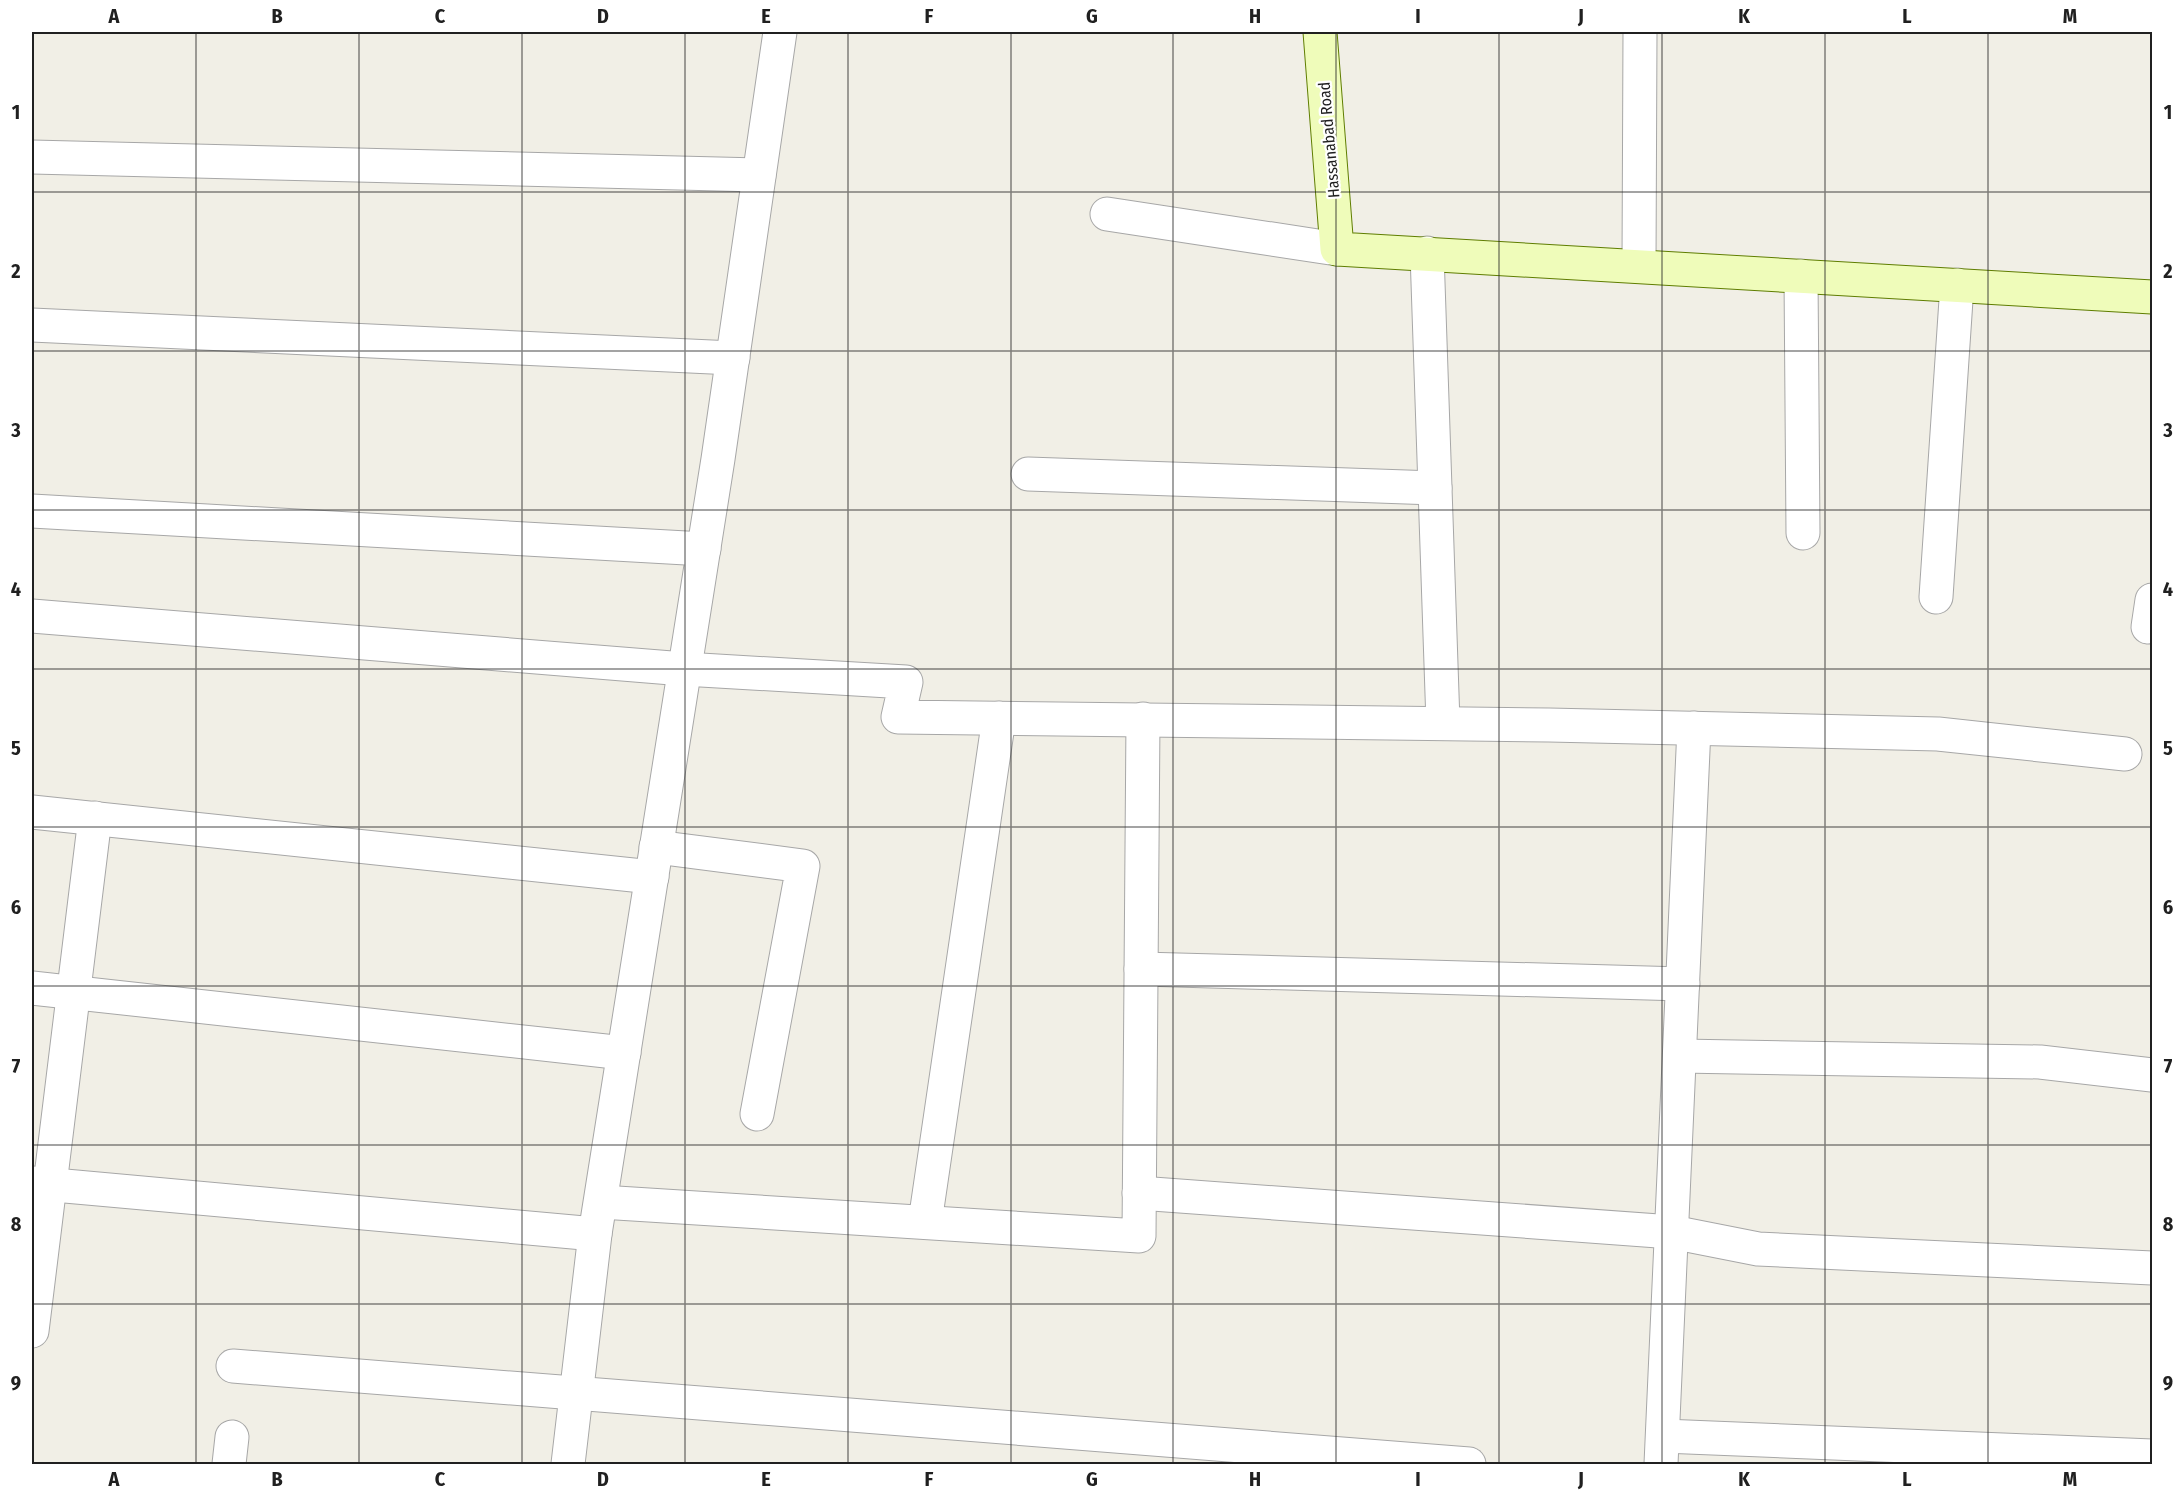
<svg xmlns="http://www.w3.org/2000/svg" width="2184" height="1496" font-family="'Fira Sans Condensed',sans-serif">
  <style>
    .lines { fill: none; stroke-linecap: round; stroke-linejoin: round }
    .street-casing { stroke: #a7a7a7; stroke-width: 35 }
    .secondary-casing { stroke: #5f7d01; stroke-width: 35 }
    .street { stroke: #fff; stroke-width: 33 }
    .secondary { stroke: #effcba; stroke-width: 33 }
    .grid { fill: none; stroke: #202020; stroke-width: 1.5; stroke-opacity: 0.55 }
    .labels { text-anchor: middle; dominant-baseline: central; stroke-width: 4.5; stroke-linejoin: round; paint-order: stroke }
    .street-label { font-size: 16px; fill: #202020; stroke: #fff }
    .neatline { fill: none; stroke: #202020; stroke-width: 2 }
    .grid-label { font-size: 20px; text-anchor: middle; font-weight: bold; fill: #202020 }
  </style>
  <rect width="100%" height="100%" fill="#f1efe6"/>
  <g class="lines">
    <g class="street-casing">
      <g id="street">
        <path d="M32,157L759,175"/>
        <path d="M1107,214L1337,249"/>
        <path d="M1427,253L1443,723"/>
        <path d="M1639,266L1640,32"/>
        <path d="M1801,276L1803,533"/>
        <path d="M32,325L733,358"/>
        <path d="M1028,474L1435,488"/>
        <path d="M32,511L704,549"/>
        <path d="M1936,597L1957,285"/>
        <path d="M32,616L684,669L906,682L898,717L1549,725L1938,734L2125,754"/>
        <path d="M2148,627L2152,600"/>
        <path d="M32,812L652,877"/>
        <path d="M656,847L803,866L757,1114"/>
        <path d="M1141,969L1683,984"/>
        <path d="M32,988L624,1053"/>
        <path d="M1680,1056L2040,1062L2152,1075"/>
        <path d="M32,1183L595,1234"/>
        <path d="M1139,1193L1672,1232L1758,1249L2152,1268"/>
        <path d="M601,1202L1139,1236L1143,719"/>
        <path d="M925,1222L999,718"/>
        <path d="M32,1331L95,818"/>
        <path d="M233,1366L1469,1464"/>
        <path d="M1663,1436L2152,1456"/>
        <path d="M229,1464L232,1437"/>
        <path d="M568,1464L595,1234L718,459L780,32"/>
        <path d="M1661,1464L1694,728"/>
      </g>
    </g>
    <g class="secondary-casing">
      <path id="secondary" d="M1320,32L1337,249L2152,297"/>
    </g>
    <use href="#street" class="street"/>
    <use href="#secondary" class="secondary"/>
  </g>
  <path class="grid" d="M196,32V1464M359,32V1464M522,32V1464M685,32V1464M848,32V1464M1011,32V1464M1173,32V1464M1336,32V1464M1499,32V1464M1662,32V1464M1825,32V1464M1988,32V1464M32,192H2152M32,351H2152M32,510H2152M32,669H2152M32,827H2152M32,986H2152M32,1145H2152M32,1304H2152"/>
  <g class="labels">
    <g class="street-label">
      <text transform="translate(1329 140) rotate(-95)">Hassanabad Road</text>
    </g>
  </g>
  <rect width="2184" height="1496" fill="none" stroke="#ffffff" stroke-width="66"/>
  <rect x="33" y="33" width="2118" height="1430" class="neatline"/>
  <g class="grid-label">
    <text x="114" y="23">A</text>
    <text x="277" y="23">B</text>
    <text x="440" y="23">C</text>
    <text x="603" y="23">D</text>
    <text x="766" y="23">E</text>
    <text x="929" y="23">F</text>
    <text x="1092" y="23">G</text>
    <text x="1255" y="23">H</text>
    <text x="1418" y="23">I</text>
    <text x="1581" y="23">J</text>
    <text x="1744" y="23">K</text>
    <text x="1907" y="23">L</text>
    <text x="2070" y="23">M</text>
    <text x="16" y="119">1</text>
    <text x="2168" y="119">1</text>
    <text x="16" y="278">2</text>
    <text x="2168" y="278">2</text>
    <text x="16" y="437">3</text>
    <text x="2168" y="437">3</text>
    <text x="16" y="596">4</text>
    <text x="2168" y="596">4</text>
    <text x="16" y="755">5</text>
    <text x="2168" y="755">5</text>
    <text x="16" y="914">6</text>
    <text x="2168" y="914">6</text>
    <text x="16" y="1073">7</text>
    <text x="2168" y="1073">7</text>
    <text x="16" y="1231">8</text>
    <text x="2168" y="1231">8</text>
    <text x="16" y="1390">9</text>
    <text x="2168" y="1390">9</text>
    <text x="114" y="1486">A</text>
    <text x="277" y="1486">B</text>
    <text x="440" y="1486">C</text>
    <text x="603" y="1486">D</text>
    <text x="766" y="1486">E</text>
    <text x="929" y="1486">F</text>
    <text x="1092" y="1486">G</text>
    <text x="1255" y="1486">H</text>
    <text x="1418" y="1486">I</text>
    <text x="1581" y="1486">J</text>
    <text x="1744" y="1486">K</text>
    <text x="1907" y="1486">L</text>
    <text x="2070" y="1486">M</text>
  </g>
</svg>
